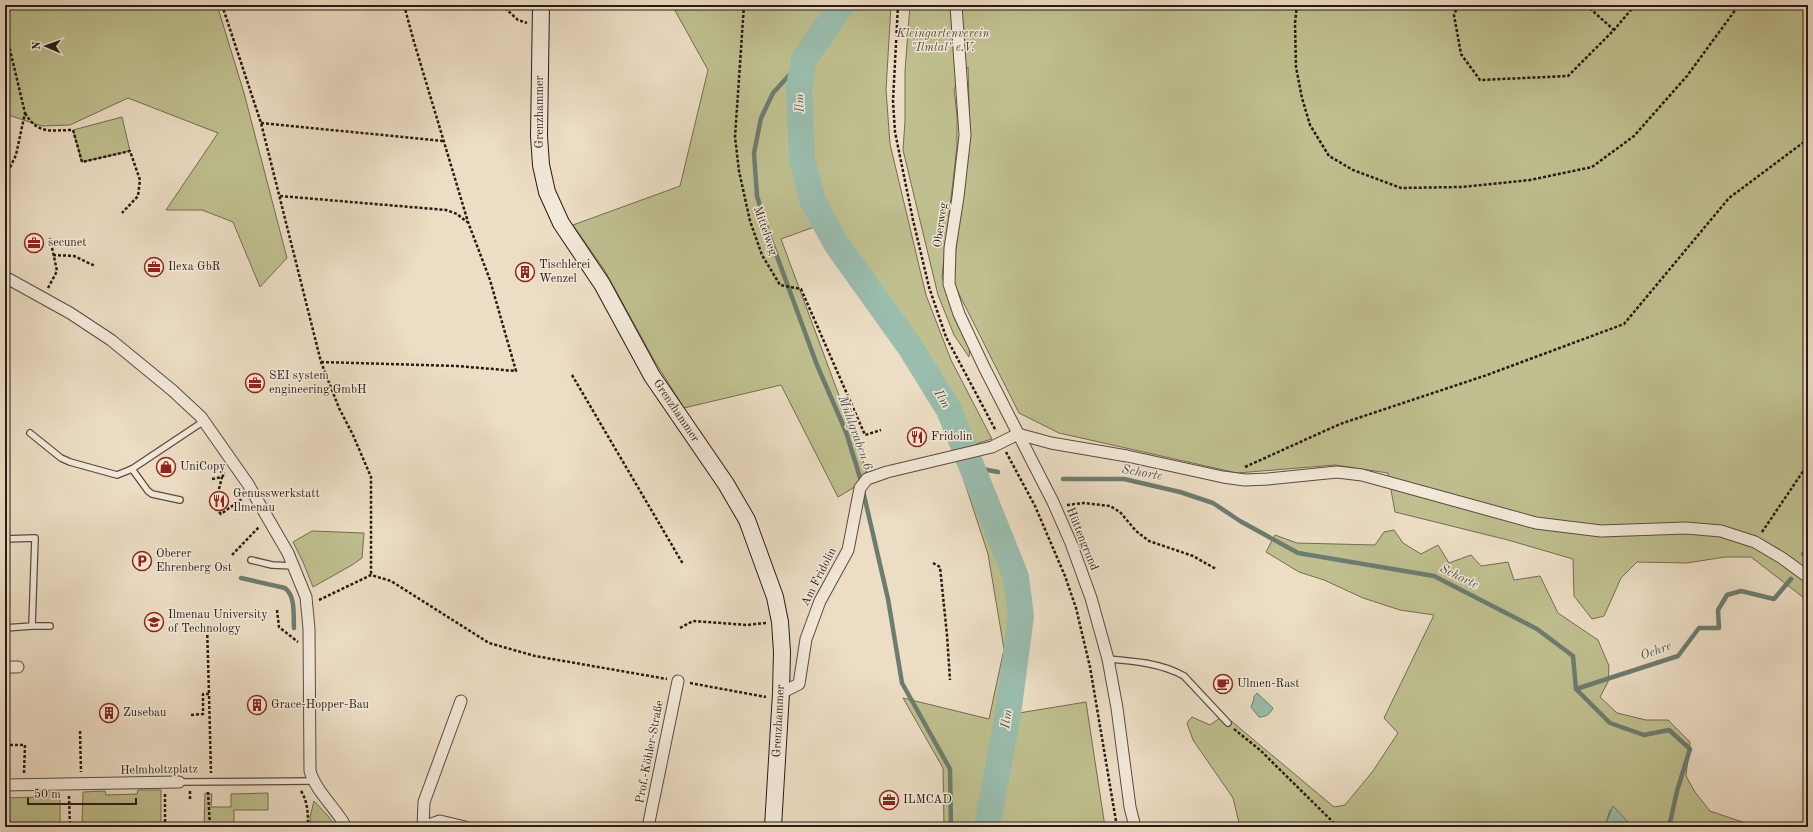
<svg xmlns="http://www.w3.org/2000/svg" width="1813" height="832" font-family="'Old Standard TT',serif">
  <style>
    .green { fill: #bfbf8f; stroke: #746c52 }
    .water { fill: #9abdae; stroke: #6d7c70 }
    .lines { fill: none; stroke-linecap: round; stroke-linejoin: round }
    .stream { stroke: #6d7c70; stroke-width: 4.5 }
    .river { stroke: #9abdae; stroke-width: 26 }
    .lane-casing { stroke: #5a4b40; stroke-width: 8 }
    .street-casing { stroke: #5a4b40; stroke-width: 13 }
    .secondary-casing { stroke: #291a14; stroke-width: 18 }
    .path { stroke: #291a14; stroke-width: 2.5; stroke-dasharray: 3 2; stroke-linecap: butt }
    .lane { stroke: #f3e9d9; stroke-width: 5.5 }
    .street { stroke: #f3e9d9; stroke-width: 11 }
    .secondary { stroke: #f3e9d9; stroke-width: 16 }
    .labels { text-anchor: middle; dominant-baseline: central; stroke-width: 3; stroke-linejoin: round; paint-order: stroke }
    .park-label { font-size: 12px; font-style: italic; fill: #564c39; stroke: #f3e9d9 }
    .street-label { font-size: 12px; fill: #291a14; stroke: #f3e9d9 }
    .poi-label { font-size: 12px; fill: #291a14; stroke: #f3e9d9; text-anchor: start }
    .water-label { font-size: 13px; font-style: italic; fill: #51534a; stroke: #f3e9d9 }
  </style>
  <rect width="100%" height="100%" fill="#ecddc4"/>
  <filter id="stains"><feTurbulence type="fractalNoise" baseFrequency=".005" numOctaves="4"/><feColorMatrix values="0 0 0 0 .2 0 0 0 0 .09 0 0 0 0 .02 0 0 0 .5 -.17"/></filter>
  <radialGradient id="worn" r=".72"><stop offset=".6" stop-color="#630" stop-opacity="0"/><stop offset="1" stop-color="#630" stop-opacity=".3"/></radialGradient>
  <g class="green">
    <path d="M5,5H217L244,93L287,258L260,287L233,222L202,210H166L218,133L128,98L70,125L42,126L5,114Z"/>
    <path d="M672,5H891L886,90L890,144L926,295L951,360L992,439L958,449L955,408L905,351L817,226L781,239L867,471L853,488L838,497L781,385L684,408L654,360L605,271L573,225L680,186L708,70Z"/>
    <path d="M910,5H1808V601L1751,557H1725L1687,563L1637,562L1621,578L1604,616L1592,619L1574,596L1573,559L1508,540L1395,512L1388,473L1335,465L1237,473L1059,433L1019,413L952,280L970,137L968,67L954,89L957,116V146L942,277L970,348L969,357L954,335L938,295L903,150L905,121V71Z"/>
    <path d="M122,117L130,151L82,162L73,130Z"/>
    <path d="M957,459H981L1022,583L1026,607L1020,669L1013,714L1086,702L1105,827H944L943,768L903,698L989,719L1004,649L988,554Z"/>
    <path d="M1394,530L1403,543L1421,554L1438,545L1449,563L1471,555L1481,566L1508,562L1514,580L1540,576L1558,613L1598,640L1609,666L1608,682L1600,697L1617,713L1646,720H1668L1690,742L1686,776L1695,792L1710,811L1757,827H1628L1626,820L1610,810L1606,823L1590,824L1581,827H1240L1233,798L1193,740L1187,723L1192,717L1210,725L1224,715L1334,807L1345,805L1373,771L1398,733L1384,718L1434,615L1400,610L1363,598L1324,580L1299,572L1266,552L1275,535L1297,543L1375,545L1384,532Z"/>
    <path d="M312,531L364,533L362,558L352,565L313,587L303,562L293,542Z"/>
    <path d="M138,790H161V822L82,824L83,792L105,791L106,795L137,794Z"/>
    <path d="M37,792H60V824L5,825V798L37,797Z"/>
    <path d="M205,793L212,794L211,807H231V794L268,793V810H234V827H204Z"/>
    <path d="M314,801L328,816L336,827H311L310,817Z"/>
  </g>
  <g class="water">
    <path d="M1257,693L1273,708C1270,714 1266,717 1259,717L1251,707L1254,699L1253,698Z"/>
    <path d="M1613,806L1626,820L1628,827H1581L1590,824L1606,823Z"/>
  </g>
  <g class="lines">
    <g class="stream">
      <path d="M804,59L773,93L761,118L754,153L757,196L768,232L817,365L846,432L862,484"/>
      <path d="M972,467L998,472"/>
      <path d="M1063,479H1124L1180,492L1213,503L1240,521L1298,553L1434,576L1537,629L1573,656L1576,689L1610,723L1644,735L1669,730L1690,749L1677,791L1669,827"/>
      <path d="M863,491L888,599L902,683L950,769L951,827"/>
      <path d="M1803,554L1808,549"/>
      <path d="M241,578L285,588C296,597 293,614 294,628"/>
      <path d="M1576,689L1678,656L1699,628H1719L1718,610L1727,595L1741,591L1774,599L1791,579"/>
    </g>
    <path class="river" d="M842,5L804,59L799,87L802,159L813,202L837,245L910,347L949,410L1016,577L1021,616L1008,714L987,827"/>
    <g class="lane-casing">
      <g id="lane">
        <path d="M5,288L9,280"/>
        <path d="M30,433L61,458L70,462L117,475L132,469L204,421"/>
        <path d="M132,469L148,491L152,494L180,500"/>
        <path d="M5,539L35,538L32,626L5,628"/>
        <path d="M251,560L272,565L294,566"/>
        <path d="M32,626H50"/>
        <path d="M1108,659C1133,661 1161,663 1184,676L1228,723"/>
        <path d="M179,782L313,781"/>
      </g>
    </g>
    <g class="street-casing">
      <g id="street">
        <path d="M956,5L965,135L958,197L950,248L949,284L959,314L984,367L1053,502L1071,543L1091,598L1108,659L1117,708L1130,807L1135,827"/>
        <path d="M5,277L70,313L111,340L172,390L201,417L248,484L288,553L306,597L309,629L310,771C316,792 336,808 346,827"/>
        <path d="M1018,434L1051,443L1127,456L1223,477L1245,480L1268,479L1337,472L1362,475L1536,523L1601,531L1686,528L1721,531L1755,542L1782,558L1808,577"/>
        <path d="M5,667H18"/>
        <path d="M781,693L799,684L806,639L820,601L848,550L860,488L867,479L887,472L992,447L1018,434"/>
        <path d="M5,785L179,782"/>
        <path d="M423,827L424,802L461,701"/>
        <path d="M423,827L440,821L465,827"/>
        <path d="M648,827L678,681"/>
      </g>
    </g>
    <g class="secondary-casing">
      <path id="secondary" d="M541,5L539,136L541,165L547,192L561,223L602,284L652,376L726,484L747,520L775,597L780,622L782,652L781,693L773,827"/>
    </g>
    <g class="path">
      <path d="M222,5L261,123L321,362L339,408L353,435L371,477V575"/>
      <path d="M490,5L506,9L518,20L527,23"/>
      <path d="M744,5L735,137L739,171L750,221L762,255L780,285L801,289L865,435L881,430"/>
      <path d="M898,5L893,101L895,132L913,220L929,287L946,337L996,431"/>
      <path d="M1297,5L1295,23L1296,67L1302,98L1310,125L1329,156L1353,170L1401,188L1461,187L1530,180L1592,167L1634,136L1687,76L1739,5"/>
      <path d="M1458,5L1454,15L1461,54L1480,80L1568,76L1614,30L1635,5"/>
      <path d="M1586,5L1614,30"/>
      <path d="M506,9V5"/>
      <path d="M5,29L25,113L16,155L5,178"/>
      <path d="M25,113C38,135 50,130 73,130L82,162L130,151L140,180L138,196L122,213"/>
      <path d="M261,123L443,141"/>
      <path d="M280,196L446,210L457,214L467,222"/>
      <path d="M53,255L74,256L95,266"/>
      <path d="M48,288L57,271L50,238"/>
      <path d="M321,362L457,366L516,371L490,280L468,222L414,42L404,5"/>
      <path d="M572,375L683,564"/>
      <path d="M1006,452L1035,506L1065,576L1076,608L1090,667L1117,827"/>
      <path d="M1245,467L1340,424L1487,375L1624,324L1729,198L1808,139"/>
      <path d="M212,479L222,477L225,473"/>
      <path d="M219,489L222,477"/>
      <path d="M1067,505L1084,503L1110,506L1120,512L1136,531L1149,541L1193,556L1216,569"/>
      <path d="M219,512L221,514L242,499"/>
      <path d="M1762,532L1808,464"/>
      <path d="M232,555L259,527"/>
      <path d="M933,563L940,567L947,635L950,680"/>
      <path d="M319,600L371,575L391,581L489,643L535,656L667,679"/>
      <path d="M277,610L279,627L298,642"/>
      <path d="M207,625L209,694"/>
      <path d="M680,628L693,621L747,625L766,623"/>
      <path d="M690,683L766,697"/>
      <path d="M191,715L203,714V694H209L211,773"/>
      <path d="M5,719H8"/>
      <path d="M1234,729L1260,750L1338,827"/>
      <path d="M80,731L81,772"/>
      <path d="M5,745H25L24,773"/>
      <path d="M301,791C308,802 308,814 308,827"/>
      <path d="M208,792L210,827"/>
      <path d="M69,796L70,827"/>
      <path d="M190,799V791"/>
      <path d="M39,827L164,824"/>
      <path d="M165,827V793"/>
    </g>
    <use href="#lane" class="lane"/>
    <use href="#street" class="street"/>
    <use href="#secondary" class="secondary"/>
  </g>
  <defs>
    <g id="office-ring" transform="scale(1)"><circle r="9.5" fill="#f3e9d9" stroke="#8f2418" stroke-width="1.5"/><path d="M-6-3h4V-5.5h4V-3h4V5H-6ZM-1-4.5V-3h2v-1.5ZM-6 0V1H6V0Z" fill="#8f2418"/></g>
    <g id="building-ring" transform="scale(1)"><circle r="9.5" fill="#f3e9d9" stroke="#8f2418" stroke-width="1.5"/><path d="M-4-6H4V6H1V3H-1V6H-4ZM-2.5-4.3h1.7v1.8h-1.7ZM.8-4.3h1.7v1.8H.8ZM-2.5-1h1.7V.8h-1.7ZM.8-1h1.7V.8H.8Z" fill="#8f2418"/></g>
    <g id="restaurant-ring" transform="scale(1)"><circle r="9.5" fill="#f3e9d9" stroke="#8f2418" stroke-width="1.5"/><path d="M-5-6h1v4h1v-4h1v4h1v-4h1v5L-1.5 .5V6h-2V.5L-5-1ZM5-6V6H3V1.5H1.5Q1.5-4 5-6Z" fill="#8f2418"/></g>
    <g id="shop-ring" transform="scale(1)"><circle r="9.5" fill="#f3e9d9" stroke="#8f2418" stroke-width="1.5"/><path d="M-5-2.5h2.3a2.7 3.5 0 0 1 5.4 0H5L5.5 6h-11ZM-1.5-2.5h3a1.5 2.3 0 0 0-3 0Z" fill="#8f2418"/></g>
    <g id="parking-ring" transform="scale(1)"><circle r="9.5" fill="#f3e9d9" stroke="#8f2418" stroke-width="1.5"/><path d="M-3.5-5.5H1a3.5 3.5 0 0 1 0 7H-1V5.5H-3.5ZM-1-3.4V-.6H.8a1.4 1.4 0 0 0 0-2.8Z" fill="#8f2418"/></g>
    <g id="university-ring" transform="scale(1)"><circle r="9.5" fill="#f3e9d9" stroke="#8f2418" stroke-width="1.5"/><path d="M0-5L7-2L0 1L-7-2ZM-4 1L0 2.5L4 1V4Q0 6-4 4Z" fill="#8f2418"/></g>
    <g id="cafe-ring" transform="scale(1)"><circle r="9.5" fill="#f3e9d9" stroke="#8f2418" stroke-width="1.5"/><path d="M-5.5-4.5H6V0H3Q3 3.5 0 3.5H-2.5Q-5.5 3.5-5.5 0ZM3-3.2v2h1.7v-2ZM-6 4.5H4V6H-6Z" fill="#8f2418"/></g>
  </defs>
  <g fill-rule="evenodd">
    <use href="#office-ring" x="34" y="243"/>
    <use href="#office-ring" x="154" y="267"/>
    <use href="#building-ring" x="525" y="272"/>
    <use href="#office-ring" x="255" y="383"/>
    <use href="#restaurant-ring" x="917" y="437"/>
    <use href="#shop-ring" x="166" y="467"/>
    <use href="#restaurant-ring" x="219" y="501"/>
    <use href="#parking-ring" x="142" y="561"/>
    <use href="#university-ring" x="154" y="622"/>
    <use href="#cafe-ring" x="1223" y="684"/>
    <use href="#building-ring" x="257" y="705"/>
    <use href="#building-ring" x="109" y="713"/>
    <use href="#office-ring" x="889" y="800"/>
  </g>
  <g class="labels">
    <g class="park-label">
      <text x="943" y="34">Kleingartenverein<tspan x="943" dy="14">"Ilmtal" e.V.</tspan></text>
    </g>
    <g class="street-label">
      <text transform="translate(540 112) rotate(-90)">Grenzhammer</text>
      <text transform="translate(941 225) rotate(-82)">Oberweg</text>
      <text transform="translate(765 231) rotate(71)">Mittelweg</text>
      <text transform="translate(676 411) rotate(56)">Grenzhammer</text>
      <text transform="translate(1082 539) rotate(68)">Hüttengrund</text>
      <text transform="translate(819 577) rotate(-63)">Am Fridolin</text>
      <text transform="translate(779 721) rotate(-87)">Grenzhammer</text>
      <text transform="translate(650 752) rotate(-79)">Prof.-Köhler-Straße</text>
      <text transform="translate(159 770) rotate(-1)">Helmholtzplatz</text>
    </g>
    <g class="poi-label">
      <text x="48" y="243">secunet</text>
      <text x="539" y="265">Tischlerei<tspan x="539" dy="14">Wenzel</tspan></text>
      <text x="168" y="267">Ilexa GbR</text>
      <text x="269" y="376">SEI system<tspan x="269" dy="14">engineering GmbH</tspan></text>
      <text x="931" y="437">Fridolin</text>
      <text x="180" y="467">UniCopy</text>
      <text x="233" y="494">Genusswerkstatt<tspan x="233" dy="14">Ilmenau</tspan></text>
      <text x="156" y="554">Oberer<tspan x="156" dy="14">Ehrenberg Ost</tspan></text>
      <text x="168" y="615">Ilmenau University<tspan x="168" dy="14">of Technology</tspan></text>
      <text x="1237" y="684">Ulmen-Rast</text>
      <text x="271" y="705">Grace-Hopper-Bau</text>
      <text x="123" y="713">Zusebau</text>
      <text x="903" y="800">ILMCAD</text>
    </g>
    <g class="water-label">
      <text transform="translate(800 103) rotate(-92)">Ilm</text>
      <text transform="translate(942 399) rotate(59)">Ilm</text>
      <text transform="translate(855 433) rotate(70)">Mühlgraben 6</text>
      <text transform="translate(1142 473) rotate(10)">Schorte</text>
      <text transform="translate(1459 577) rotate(26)">Schorte</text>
      <text transform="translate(1656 651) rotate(-20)">Oehre</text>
      <text transform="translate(1007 719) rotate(-81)">Ilm</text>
    </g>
  </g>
  <rect width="1813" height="832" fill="none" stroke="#ecddc4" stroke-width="20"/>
  <rect x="6" y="6" width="1801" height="820" fill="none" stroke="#291a14" stroke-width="2"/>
  <rect x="10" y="10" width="1793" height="812" fill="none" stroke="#291a14"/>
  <g transform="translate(46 46) rotate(272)" stroke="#f3e9d9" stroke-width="3" paint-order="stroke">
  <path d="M0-3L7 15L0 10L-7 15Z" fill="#291a14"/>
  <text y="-6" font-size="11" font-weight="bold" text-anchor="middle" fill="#291a14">N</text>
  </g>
  <path d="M28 798v6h108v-6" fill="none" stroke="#291a14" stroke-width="2"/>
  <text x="34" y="798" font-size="12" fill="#291a14" stroke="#f3e9d9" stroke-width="3" paint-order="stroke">50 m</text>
  <rect width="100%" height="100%" filter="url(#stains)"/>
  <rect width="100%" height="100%" fill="url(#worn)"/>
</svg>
